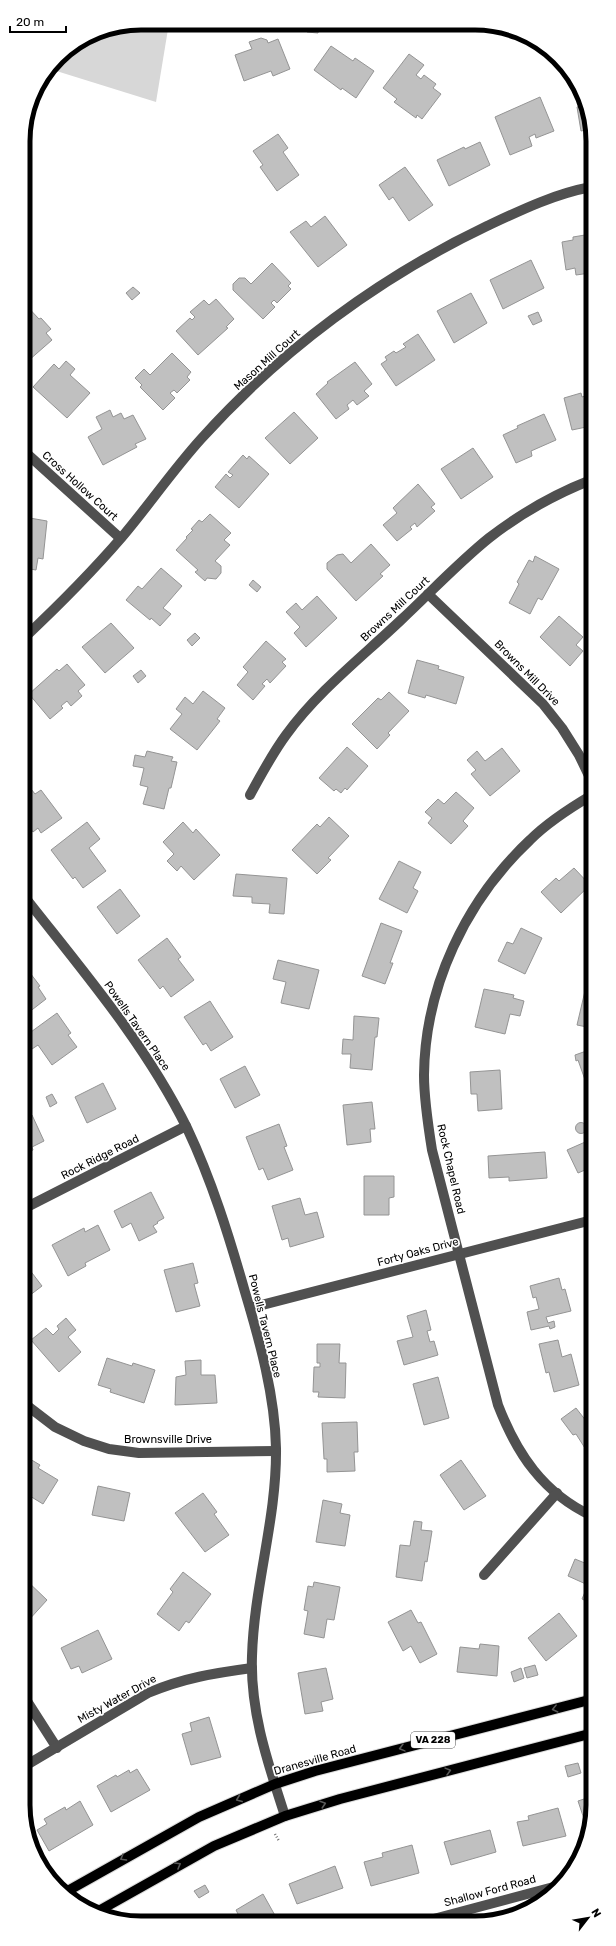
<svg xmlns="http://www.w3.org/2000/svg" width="616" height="1946" font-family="Rubik,sans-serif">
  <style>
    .green { fill: #d7d7d7 }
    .building { fill: #c0c0c0; stroke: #949494 }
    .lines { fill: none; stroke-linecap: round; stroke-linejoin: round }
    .major-casing { stroke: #dbdbdb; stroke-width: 12 }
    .path { stroke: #727272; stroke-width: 2.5; stroke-dasharray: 1 2; stroke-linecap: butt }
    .minor { stroke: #505050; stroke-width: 10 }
    .major { stroke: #000; stroke-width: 10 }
    .oneway { stroke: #595959 }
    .labels { text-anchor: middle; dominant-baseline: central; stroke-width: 3.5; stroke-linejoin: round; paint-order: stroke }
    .shield { fill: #fff; stroke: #4c4c4c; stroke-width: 1 }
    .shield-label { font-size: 10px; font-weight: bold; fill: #000 }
    .street-label { font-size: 11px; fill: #000; stroke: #fff }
    .rim { fill: none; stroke: #000; stroke-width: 5 }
  </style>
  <rect width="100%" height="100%" fill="#fff"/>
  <path class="green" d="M141,23H169L156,102L50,69L58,57L96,32Z"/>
  <g class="building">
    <path d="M307,25L319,27L318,33L307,32Z"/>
    <path d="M261,38L267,40L268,43L278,39L290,69L273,76L271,71L244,81L235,55L252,49L249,42Z"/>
    <path d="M331,46L353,61L355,58L374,71L356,98L342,88L341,90L314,70Z"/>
    <path d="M409,54L424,65L416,75L421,79L424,75L436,84L433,88L441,94L422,119L417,115L416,118L394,102L397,99L383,88Z"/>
    <path d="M540,97L554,131L536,138L535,134L529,137L532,146L510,155L495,117Z"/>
    <path d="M586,105L591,118V129L581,131L577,107Z"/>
    <path d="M278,134L288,148L283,152L299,175L277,191L260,167L263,165L253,151Z"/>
    <path d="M480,142L490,165L449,186L437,160L464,147L465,149Z"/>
    <path d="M405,167L433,205L409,221L393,197L389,200L379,185Z"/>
    <path d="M325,216L347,245L318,267L290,232L306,221L311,227Z"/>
    <path d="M591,234L590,273L576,275L575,268L566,270L562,242L573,240V237Z"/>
    <path d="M531,260L544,288L503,309L490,280Z"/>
    <path d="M272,263L291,283L288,286L291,289L277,303L274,300L271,303L275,307L263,319L233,290V284L239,278H245L251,284Z"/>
    <path d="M133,287L140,293L132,300L126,293Z"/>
    <path d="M471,293L487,323L454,343L437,311Z"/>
    <path d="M216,299L234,319L226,327L228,328L198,355L176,331L190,318L192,320L195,317L190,312L204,300L209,305Z"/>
    <path d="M23,302L39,319L41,318L51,329L46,333L52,340L28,361L24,357Z"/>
    <path d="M538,312L542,321L533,325L528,316Z"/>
    <path d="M418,334L435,360L396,386L381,364L387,360L385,357L394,351L396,353L406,347L403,344Z"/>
    <path d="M172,353L191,372L187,377L190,380L177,393L174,390L170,393L175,398L163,410L140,387L142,385L135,378L144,369L150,375Z"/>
    <path d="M66,361L75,369L70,375L90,393L67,418L33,387L54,364L59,369Z"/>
    <path d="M355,362L372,384L364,391L369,396L357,405L353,400L347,405L349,409L336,419L316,394L328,383L327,382Z"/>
    <path d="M591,387V426L572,430L564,398L581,393L582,397L588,395L587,388Z"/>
    <path d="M110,410L113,417L121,413L124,419L133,415L146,439L135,444L137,447L103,465L88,437L102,429L96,417Z"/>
    <path d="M294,412L318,438L290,464L265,438Z"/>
    <path d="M544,414L556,440L531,451L532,456L516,463L503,435L518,428L517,426Z"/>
    <path d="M473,448L493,477L461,499L441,469Z"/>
    <path d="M243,455L247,459L249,456L269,474L239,508L215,487L226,474L230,478L233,475L228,472Z"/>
    <path d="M418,484L435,504L431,507L435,511L417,527L415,523L410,527L412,529L397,541L383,525L397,513L393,508Z"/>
    <path d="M210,514L231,533L224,540L230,545L215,561L221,566V573L216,579L207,578L205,581L195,572L198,570L176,550L187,538L186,537L193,530L191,529L199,520L202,522Z"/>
    <path d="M24,517L47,521L43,559L38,558L36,570L24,568Z"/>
    <path d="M371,544L390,565L380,574L383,576L356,601L327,569V563L337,555L343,554L351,563Z"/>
    <path d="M535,556L559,569L542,600L538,598L530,614L509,603L519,584L517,582L529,560L533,562Z"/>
    <path d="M161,568L182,586L163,608L171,614L160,626L151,618L150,620L126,600L138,586L142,589Z"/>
    <path d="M253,580L261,587L257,592L249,585Z"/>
    <path d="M317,596L337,618L306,647L294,633L300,627L286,612L296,603L302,610Z"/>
    <path d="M559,616L583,637L576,645L583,651L570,666L540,637Z"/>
    <path d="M111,623L134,648L105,673L82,647Z"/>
    <path d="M195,633L200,638L192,646L187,640Z"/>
    <path d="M266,641L286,659L282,662L286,666L270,683L267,679L262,684L265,686L253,700L237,685L248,672L243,667Z"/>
    <path d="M417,660L439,666L438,669L464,677L456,704L426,695L425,698L408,693Z"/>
    <path d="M67,664L85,685L78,691L82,696L71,706L67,701L61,706L63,708L50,719L29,694L57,669L59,671Z"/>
    <path d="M141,670L146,676L138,683L133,676Z"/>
    <path d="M203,691L225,708L217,719L220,721L197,750L170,729L182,714L176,709L185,697L193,704Z"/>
    <path d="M389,692L409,711L388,733L390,735L377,749L352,724L378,698L381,700Z"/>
    <path d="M347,747L368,766L347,790L345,788L341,793L336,789L334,791L319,778Z"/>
    <path d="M502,748L520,771L490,796L471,774L476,770L467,760L477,751L485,761Z"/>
    <path d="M147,751L173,757L171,761L177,762L171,788H169L164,809L143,804L148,787L140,785L144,768L133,766L135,755L145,757Z"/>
    <path d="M24,780L35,794L41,790L62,818L41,833L38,828L33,832L24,820Z"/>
    <path d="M456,792L474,808L463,821L468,826L451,844L428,823L432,818L425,812L438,799L444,804Z"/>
    <path d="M329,817L349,836L328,858L331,860L317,874L292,850L317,824L320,827Z"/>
    <path d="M87,822L100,839L89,848L106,871L83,888L75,877L73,879L51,850Z"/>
    <path d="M183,822L193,833L196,829L220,855L194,880L181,866L177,871L167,861L174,854L163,842Z"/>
    <path d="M399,861L421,872L413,888L418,891L407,913L379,899Z"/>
    <path d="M574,868L590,885L561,913L541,892L556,878L559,881Z"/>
    <path d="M236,874L287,878L284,914L269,913L270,904L252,903V897L233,896Z"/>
    <path d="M120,889L140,916L117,934L97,907Z"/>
    <path d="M381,923L402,931L390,963H393L385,984L362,976Z"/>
    <path d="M521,928L542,938L525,974L498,961L507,942L513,944Z"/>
    <path d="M167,938L181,957L178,959L194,980L171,997L163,986L160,989L138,960Z"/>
    <path d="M278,960L319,970L309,1009L281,1003L286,982L273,979Z"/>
    <path d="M24,965L40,986L38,987L46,999L24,1016Z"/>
    <path d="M589,974L592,975V1028L577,1025Z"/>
    <path d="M484,989L514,995L513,998L524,1001L520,1016L510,1014L505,1034L475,1027Z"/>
    <path d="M210,1001L233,1037L211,1051L206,1043L203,1045L184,1017Z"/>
    <path d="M57,1013L71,1033L68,1035L77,1047L52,1065L38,1045L32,1049L24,1037Z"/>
    <path d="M354,1016L379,1018L377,1037H375L372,1070L350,1068L351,1054H342L343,1039L353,1040Z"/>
    <path d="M592,1049V1090L589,1091L578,1060L576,1061L575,1055Z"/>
    <path d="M245,1066L260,1095L235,1108L220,1079Z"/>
    <path d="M500,1070L502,1109L478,1111L477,1094H471L470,1072Z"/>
    <path d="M103,1083L116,1109L87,1123L75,1097Z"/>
    <path d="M52,1094L57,1103L50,1107L46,1097Z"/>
    <path d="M372,1102L375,1129H370L371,1142L347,1145L343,1105Z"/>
    <path d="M32,1115L44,1141L32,1147L33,1150L24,1154V1119Z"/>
    <circle cx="581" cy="1128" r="5.5"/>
    <path d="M279,1124L287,1146L284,1147L293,1170L268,1180L263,1168L259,1170L246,1137Z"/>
    <path d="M592,1139V1167L578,1173L567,1150Z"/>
    <path d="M545,1152L547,1178L509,1181V1177L489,1178L488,1156Z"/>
    <path d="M364,1176H394V1197L389,1198V1215H364Z"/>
    <path d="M151,1192L164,1218L157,1222L158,1223L153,1226L157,1232L139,1241L131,1223L122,1228L114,1211Z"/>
    <path d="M300,1198L305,1215L317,1212L324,1237L290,1247L288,1238L282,1240L272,1206Z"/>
    <path d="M98,1225L110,1250L85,1263L86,1266L68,1276L52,1245L84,1228L85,1232Z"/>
    <path d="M193,1263L198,1283L194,1284L200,1306L176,1312L164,1270Z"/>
    <path d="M29,1269L42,1286L25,1299V1273Z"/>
    <path d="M559,1278L562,1290L565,1289L571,1311L546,1317L548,1323L554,1321L555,1327L550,1329L549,1326L531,1330L527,1312L539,1309L536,1297L533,1298L530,1286Z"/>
    <path d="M426,1310L431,1330L427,1331L430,1342L434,1341L438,1355L404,1365L397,1341L413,1337L407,1316Z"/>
    <path d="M66,1318L76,1330L68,1337L81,1352L59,1372L31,1340L46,1328L53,1335L59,1329L57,1326Z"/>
    <path d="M558,1340L562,1357L571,1354L579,1385L554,1392L549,1372L546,1373L539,1344Z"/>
    <path d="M317,1344H340L339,1363H346L345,1398L318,1397L319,1392H313L314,1367H320V1363H317Z"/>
    <path d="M107,1358L132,1366L133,1363L155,1370L144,1403L110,1392L111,1389L98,1385Z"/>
    <path d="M201,1360V1375H215L217,1403L175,1405L176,1377L186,1375L185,1361Z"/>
    <path d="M438,1377L449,1418L424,1425L413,1384Z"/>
    <path d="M576,1408L590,1426L592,1425V1454L590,1456L576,1434L573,1435L561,1419Z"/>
    <path d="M357,1422L358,1452H354L355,1471L327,1472V1459H324L322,1423Z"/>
    <path d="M25,1456L40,1465L38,1468L58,1480L43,1504L25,1493Z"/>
    <path d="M461,1460L486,1496L464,1510L440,1475Z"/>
    <path d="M98,1486L130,1493L124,1521L92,1515Z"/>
    <path d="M203,1493L217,1512L214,1514L229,1535L205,1552L175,1513Z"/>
    <path d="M323,1500L342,1504L340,1513L350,1515L345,1546L316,1542Z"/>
    <path d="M414,1521L422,1522L421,1530L432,1531L427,1562L425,1561L422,1581L396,1577L400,1545L410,1546Z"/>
    <path d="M575,1559L592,1566L593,1610L590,1609L592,1604L582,1599L588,1585L568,1576Z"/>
    <path d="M183,1572L211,1594L189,1623L186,1621L179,1631L157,1614L173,1592L170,1589Z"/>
    <path d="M25,1579L47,1600L27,1622L25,1619Z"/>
    <path d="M314,1582L340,1587L334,1620L327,1619L324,1638L304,1634L308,1611L304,1610L308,1586L313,1587Z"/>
    <path d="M411,1610L418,1623L421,1622L437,1654L420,1663L411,1646L403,1651L388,1622Z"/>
    <path d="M559,1613L577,1636L546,1661L528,1638Z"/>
    <path d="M98,1630L112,1659L82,1673L79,1666L71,1669L61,1648Z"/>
    <path d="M480,1644L499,1646L497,1676L457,1672L460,1647L479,1649Z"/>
    <path d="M535,1665L538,1675L527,1678L524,1668Z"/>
    <path d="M326,1668L333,1699L321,1702L323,1711L305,1714L298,1673Z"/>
    <path d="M521,1668L524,1678L514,1682L511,1672Z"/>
    <path d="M209,1717L221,1757L191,1765L182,1734L192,1731L190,1723Z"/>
    <path d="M578,1763L581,1773L568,1777L565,1766Z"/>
    <path d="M137,1769L150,1790L111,1812L97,1786L116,1775L117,1777L129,1770L130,1773Z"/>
    <path d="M593,1796V1812L589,1828H587L578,1801Z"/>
    <path d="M80,1801L93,1825L49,1851L37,1830L47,1824L44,1819L65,1807L66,1810Z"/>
    <path d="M558,1808L566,1836L523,1846L517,1822L529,1820L528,1816Z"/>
    <path d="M490,1830L496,1852L451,1865L444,1842Z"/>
    <path d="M412,1845L419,1873L371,1886L364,1862L383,1857L382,1853Z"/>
    <path d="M335,1866L343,1888L297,1904L289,1884Z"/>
    <path d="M205,1885L209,1892L199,1898L194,1891Z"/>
    <path d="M263,1894L277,1919L273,1921H229L228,1919L238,1914L236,1910Z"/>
  </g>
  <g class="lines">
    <g class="major-casing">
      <g id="major">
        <path d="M64,1893L199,1817L275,1784L315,1771L593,1699"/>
        <path d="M95,1913L214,1846L285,1816L340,1799L593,1733"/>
      </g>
    </g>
    <path class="path" d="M275,1834L279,1841"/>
    <g class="minor">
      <path d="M24,451L120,538"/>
      <path d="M428,594L543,704L562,728L579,755L592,782"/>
      <path d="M24,638C58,606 91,573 122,537C149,505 173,470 201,439C281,350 380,277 487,226C521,210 554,194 591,187"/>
      <path d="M250,795C261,775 272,754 286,735C317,692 362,657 401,620C430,593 458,563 489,538C520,514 555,494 591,480"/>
      <path d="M592,795C570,808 548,822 530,840C466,900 425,986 424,1075C424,1100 428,1125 432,1150L498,1405C517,1454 543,1493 592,1516"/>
      <path d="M24,896C82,970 145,1043 187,1128C212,1181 229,1236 245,1292C260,1342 275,1396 276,1448C277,1518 254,1586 252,1656C250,1712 268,1763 285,1816"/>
      <path d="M25,1208L186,1126"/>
      <path d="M250,1308L592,1220"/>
      <path d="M25,1404L55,1427L84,1441L109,1449L139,1453L276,1451"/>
      <path d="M484,1575L557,1493"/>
      <path d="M25,1698L57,1748"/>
      <path d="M25,1766L148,1693C183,1678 215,1673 252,1668"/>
      <path d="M426,1921L561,1885"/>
    </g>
    <use href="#major" class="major"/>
  </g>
  <defs><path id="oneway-chevron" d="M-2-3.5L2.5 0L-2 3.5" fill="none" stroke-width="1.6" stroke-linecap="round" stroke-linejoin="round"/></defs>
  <g class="oneway">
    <use href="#oneway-chevron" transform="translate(555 1709) rotate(166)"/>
    <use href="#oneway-chevron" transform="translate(402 1748) rotate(165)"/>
    <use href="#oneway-chevron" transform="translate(448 1771) rotate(-15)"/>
    <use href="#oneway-chevron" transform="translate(239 1799) rotate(158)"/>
    <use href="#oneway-chevron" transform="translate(323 1804) rotate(-18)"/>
    <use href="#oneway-chevron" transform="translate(123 1858) rotate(150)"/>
    <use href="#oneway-chevron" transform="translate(178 1865) rotate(-30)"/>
  </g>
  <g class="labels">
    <rect class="shield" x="411" y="1732" width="44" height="16" rx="3"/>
    <g class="shield-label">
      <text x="433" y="1740">VA 228</text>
    </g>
    <g class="street-label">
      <text transform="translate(267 360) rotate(-42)">Mason Mill Court</text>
      <text transform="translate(80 486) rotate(42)">Cross Hollow Court</text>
      <text transform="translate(395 609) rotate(-43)">Browns Mill Court</text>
      <text transform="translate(527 673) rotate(45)">Browns Mill Drive</text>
      <text transform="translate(137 1026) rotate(55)">Powells Tavern Place</text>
      <text transform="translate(100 1157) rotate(-27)">Rock Ridge Road</text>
      <text transform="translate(451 1169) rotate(77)">Rock Chapel Road</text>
      <text transform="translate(418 1252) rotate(-15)">Forty Oaks Drive</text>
      <text transform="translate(265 1326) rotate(76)">Powells Tavern Place</text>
      <text x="168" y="1439">Brownsville Drive</text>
      <text transform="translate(117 1699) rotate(-29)">Misty Water Drive</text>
      <text transform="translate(315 1760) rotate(-16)">Dranesville Road</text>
      <text transform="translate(490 1891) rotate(-15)">Shallow Ford Road</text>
    </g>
  </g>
  <path d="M0 0H616V1946H0ZM141 30H475A111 111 0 0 1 586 141V1805A111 111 0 0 1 475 1916H141A111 111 0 0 1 30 1805V141A111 111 0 0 1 141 30Z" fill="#fff" fill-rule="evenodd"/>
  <path class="rim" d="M141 30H475A111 111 0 0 1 586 141V1805A111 111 0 0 1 475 1916H141A111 111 0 0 1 30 1805V141A111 111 0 0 1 141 30Z"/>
  <g transform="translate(588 1918) rotate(59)" stroke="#ffffff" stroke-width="3" paint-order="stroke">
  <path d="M0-3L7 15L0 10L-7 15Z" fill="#000000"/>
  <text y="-6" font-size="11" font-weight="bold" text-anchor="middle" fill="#000000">N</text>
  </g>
  <path d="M10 26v6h56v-6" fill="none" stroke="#000000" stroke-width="2"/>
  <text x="16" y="26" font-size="12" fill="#000000" stroke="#ffffff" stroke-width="3" paint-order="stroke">20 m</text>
</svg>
